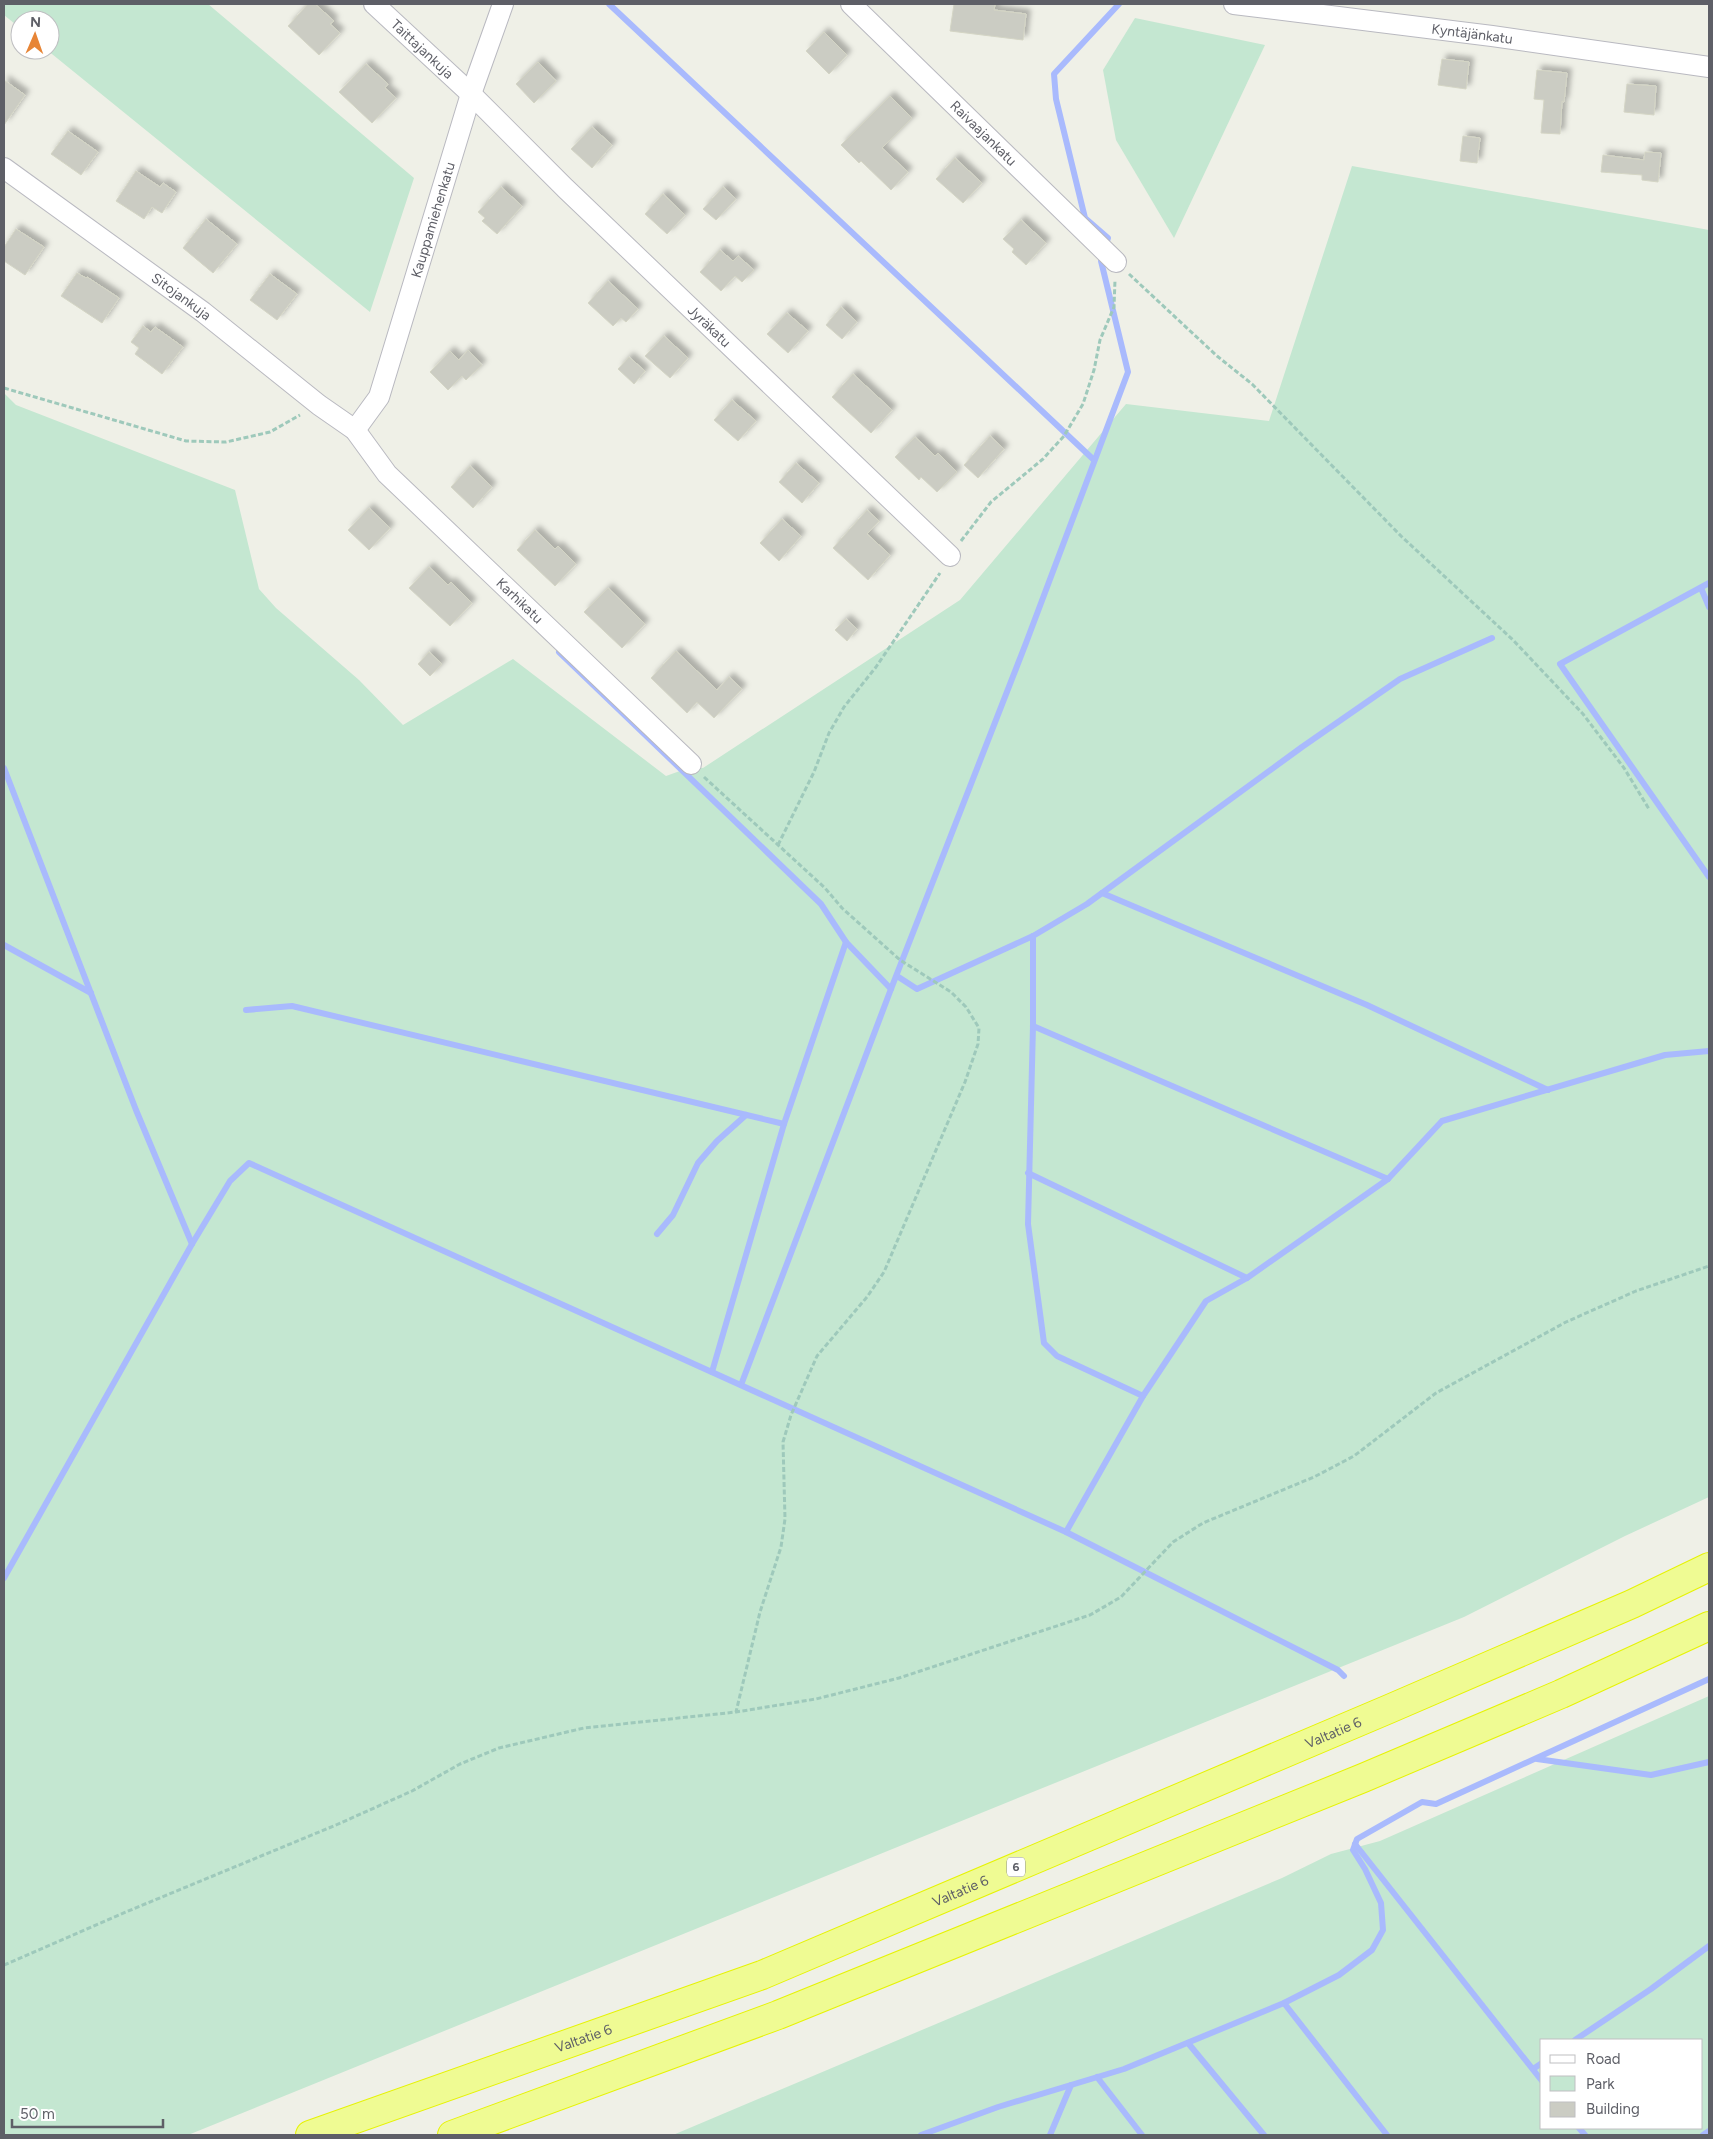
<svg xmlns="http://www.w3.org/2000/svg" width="1713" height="2139" font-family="Figtree,sans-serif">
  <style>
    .green { fill: #c4e7d1; fill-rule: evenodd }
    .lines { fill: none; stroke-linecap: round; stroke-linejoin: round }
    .stream { stroke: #a9bafd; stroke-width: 6 }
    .building { fill: #cbccc3; stroke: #d4d5c5; filter: url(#shadow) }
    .minor-casing { stroke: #b9b9c0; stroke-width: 22 }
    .motorway-casing { stroke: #e6f304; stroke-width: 30 }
    .path { stroke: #9ec9bb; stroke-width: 3; stroke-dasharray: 5 2.5; stroke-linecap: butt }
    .minor { stroke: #fff; stroke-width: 20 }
    .motorway { stroke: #effb93; stroke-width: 28 }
    .labels { text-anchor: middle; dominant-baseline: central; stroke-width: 5; stroke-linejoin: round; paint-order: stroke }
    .shield { fill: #fff; stroke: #8e8f95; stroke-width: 1 }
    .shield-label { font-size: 12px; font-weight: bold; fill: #5e5f67 }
    .street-label { font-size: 14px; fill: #5e5f67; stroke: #fff }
  </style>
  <defs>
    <filter id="shadow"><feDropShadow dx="4.5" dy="-4.5" stdDeviation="2.5" flood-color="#0004"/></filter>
  </defs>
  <rect width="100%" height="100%" fill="#eff0e7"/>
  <g class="green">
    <path d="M4,4H208L414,178L370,312L47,50H50V20H20V28L4,15Z"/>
    <path d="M1135,18L1265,45L1174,238L1116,140L1103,70Z"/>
    <path d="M1352,166L1709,230V1497L1625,1536L1464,1617L188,2135H4V393L16,405L235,490L259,589L276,608L359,680L403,725L513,659L666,776L691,767L703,768L960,600L1126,404L1269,421Z"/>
    <path d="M1709,1696V2135H673L1282,1878L1331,1854L1380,1841ZM1702,2040V2128H1542V2040Z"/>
  </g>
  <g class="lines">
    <g class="stream">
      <path d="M609,4L1094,460"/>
      <path d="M1709,583L1560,664L1709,877"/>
      <path d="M1701,588L1709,607"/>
      <path d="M559,652L821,904L846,942L891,989"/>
      <path d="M4,768L136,1110L192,1244"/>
      <path d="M1102,893L1367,1005L1548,1090"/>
      <path d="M1033,936V1026L1028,1224L1044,1343L1057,1356L1143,1396"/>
      <path d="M4,945L91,993"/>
      <path d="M897,976L917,989L1033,936L1087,904L1302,747L1400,679L1492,638"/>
      <path d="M246,1010L292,1006L784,1124"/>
      <path d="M1033,1026L1388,1179"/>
      <path d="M1028,1173L1247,1278"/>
      <path d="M657,1234L673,1215L698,1163L717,1141L746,1115"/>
      <path d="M712,1372L784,1124L846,942"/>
      <path d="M741,1385L891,989L1026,643L1128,372L1101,261L1108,238L1085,218L1056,99L1054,74L1119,4"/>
      <path d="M1066,1532L1143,1396L1206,1301L1247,1278L1388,1179L1442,1121L1665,1055L1709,1051"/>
      <path d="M4,1578L192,1244L230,1181L249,1163L1066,1532L1338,1670L1344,1676"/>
      <path d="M1537,1759L1651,1775L1709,1762"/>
      <path d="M1355,1844L1542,2081"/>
      <path d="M1284,2003L1387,2135"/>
      <path d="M1575,2040L1651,1989L1709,1946"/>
      <path d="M1188,2043L1264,2135"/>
      <path d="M1533,2069L1542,2063"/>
      <path d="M1097,2077L1142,2135"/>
      <path d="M1579,2128L1585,2135"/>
      <path d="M921,2135L998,2107L1124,2069L1284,2003L1339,1975L1372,1950L1383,1930L1381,1903L1365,1869L1353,1850L1357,1839L1422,1802L1436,1804L1709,1679"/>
      <path d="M1050,2135L1071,2085"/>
      <path d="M1703,2135L1709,2131"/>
    </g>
  </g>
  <g class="building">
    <path d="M308,4H315L334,21L330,24L340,33L319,55L288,26Z"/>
    <path d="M954,4H995L994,10L1026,14L1023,40L950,31Z"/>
    <path d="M824,32L847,55L829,74L806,51Z"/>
    <path d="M1442,59L1469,62L1466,89L1438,85Z"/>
    <path d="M538,62L556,81L534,103L516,84Z"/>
    <path d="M366,64L388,84L385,88L396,98L372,123L339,92Z"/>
    <path d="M1537,70L1567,73L1564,102L1562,101L1560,134L1541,133L1544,100L1534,99Z"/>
    <path d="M4,80L25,95L4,125Z"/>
    <path d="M1627,84L1656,86L1654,115L1624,112Z"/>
    <path d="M890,96L912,118L882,148L908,172L891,190L861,161L859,163L841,145Z"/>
    <path d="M592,127L612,145L592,168L571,149Z"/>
    <path d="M68,131L98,152L81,175L51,154Z"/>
    <path d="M1463,136L1480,138L1477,163L1460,161Z"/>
    <path d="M1645,152L1661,153L1658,182L1642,180V175L1601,172L1603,155L1644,160Z"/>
    <path d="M955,158L982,183L963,203L936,179Z"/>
    <path d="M136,171L160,187L163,183L176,192L162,213L152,207L144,219L116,201Z"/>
    <path d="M501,187L522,206L497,234L482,221L485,218L478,212Z"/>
    <path d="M723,187L736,199L716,220L703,209Z"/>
    <path d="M663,194L685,215L667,234L645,214Z"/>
    <path d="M206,219L237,244L213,273L183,248Z"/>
    <path d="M1021,220L1046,243L1026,265L1012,252L1014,249L1003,239Z"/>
    <path d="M16,229L44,247L25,275L4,261V247Z"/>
    <path d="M720,250L733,261L738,256L754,270L742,282L735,276L721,291L700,272Z"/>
    <path d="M77,273L86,278L87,277L119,298L102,323L61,296Z"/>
    <path d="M270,274L297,294L277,320L250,300Z"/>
    <path d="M608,281L638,309L626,322L621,318L613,326L588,303Z"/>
    <path d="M841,307L857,322L842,339L826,325Z"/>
    <path d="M787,313L808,331L788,353L767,334Z"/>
    <path d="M143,326L151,332L155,327L183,347L162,374L135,354L139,348L131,342Z"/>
    <path d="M664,336L688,358L670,378L645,356Z"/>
    <path d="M468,350L482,365L466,380L462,376L448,390L430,372L450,351L459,360Z"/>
    <path d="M629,357L645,371L634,384L618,369Z"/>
    <path d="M853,374L892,410L871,433L832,397Z"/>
    <path d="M732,400L756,421L738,441L714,420Z"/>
    <path d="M990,436L1004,449L978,478L964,465Z"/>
    <path d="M915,437L935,456L938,453L957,472L937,492L921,477L919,480L895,457Z"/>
    <path d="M796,463L819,483L802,503L779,482Z"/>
    <path d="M470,466L492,487L473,508L451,487Z"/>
    <path d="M369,508L390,528L369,550L348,530Z"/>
    <path d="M867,510L879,521L867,534L890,555L868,580L833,548Z"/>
    <path d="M782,519L801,536L779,561L760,543Z"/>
    <path d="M535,530L555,549L558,546L576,564L555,586L517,550Z"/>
    <path d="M429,567L448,585L451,582L472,603L450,626L409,588Z"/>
    <path d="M608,588L645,624L622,648L584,612Z"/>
    <path d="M846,619L857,629L847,641L835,630Z"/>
    <path d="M676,651L717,690L729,677L742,689L714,718L697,702L687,713L651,678Z"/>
    <path d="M429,652L442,664L430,676L418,664Z"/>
  </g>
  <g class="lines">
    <g class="minor-casing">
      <g id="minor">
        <path id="s1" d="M374,4L471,94L565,188L950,556"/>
        <path id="s2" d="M851,4L1116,262"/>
        <path id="s3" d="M1234,4L1492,36L1709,67"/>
        <path id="s4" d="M4,168L203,312L319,405L355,430L387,474L691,764"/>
        <path id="s5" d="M355,430L379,397L471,94L503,4"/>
      </g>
    </g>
    <g class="motorway-casing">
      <g id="motorway">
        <path id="s6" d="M310,2135L762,1975L1389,1709L1632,1604L1709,1567"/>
        <path d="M452,2135L778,2015L1363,1778L1561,1694L1709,1626"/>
      </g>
    </g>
    <g class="path">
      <path d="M1129,274L1217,356L1252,384L1401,536L1513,640L1583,714L1624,768L1649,809"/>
      <path d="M4,388L186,441L226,442L270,432L300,415"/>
      <path d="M961,541L991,502L1043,459L1064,436L1083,404L1094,370L1100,340L1114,307L1115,280"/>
      <path d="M704,777L825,888L842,908L900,960L951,992L966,1007L979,1028L978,1044L965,1082L884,1272L867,1297L817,1356L791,1415L783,1442L785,1519L781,1547L760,1612L736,1712"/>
      <path d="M778,845L814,772L829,733L844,707L876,667L940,573"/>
      <path d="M4,1965L133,1909L336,1825L412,1791L460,1764L499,1748L584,1728L736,1712L816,1699L899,1678L1090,1615L1121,1597L1173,1542L1203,1523L1314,1477L1354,1456L1436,1393L1566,1322L1636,1291L1709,1266"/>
    </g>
    <use href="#minor" class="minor"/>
    <use href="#motorway" class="motorway"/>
  </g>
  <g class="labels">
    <rect class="shield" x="1007" y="1857.5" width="18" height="19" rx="4"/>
    <g class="shield-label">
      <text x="1016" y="1867">6</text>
    </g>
    <g class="street-label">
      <text stroke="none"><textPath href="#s3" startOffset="240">Kyntäjänkatu</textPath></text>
      <text stroke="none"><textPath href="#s1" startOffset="66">Taittajankuja</textPath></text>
      <text stroke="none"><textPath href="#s2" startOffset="185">Raivaajankatu</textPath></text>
      <text stroke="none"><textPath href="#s5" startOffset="226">Kauppamiehenkatu</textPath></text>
      <text stroke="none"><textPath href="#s4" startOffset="219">Sitojankuja</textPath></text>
      <text stroke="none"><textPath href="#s1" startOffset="465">Jyräkatu</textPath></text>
      <text stroke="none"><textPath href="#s4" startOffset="676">Karhikatu</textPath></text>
      <text stroke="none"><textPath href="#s6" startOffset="1100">Valtatie 6</textPath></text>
      <text stroke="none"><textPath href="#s6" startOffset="695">Valtatie 6</textPath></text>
      <text stroke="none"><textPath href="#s6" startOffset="290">Valtatie 6</textPath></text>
    </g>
  </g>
  <rect width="1713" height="2139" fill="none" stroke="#5e5f67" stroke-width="10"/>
  <rect x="1540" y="2039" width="162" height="90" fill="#ffffff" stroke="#bfbfc2"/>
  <rect x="1550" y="2055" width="25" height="8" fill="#ffffff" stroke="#bfbfc2"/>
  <text x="1586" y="2064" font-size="15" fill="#5e5f67">Road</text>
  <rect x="1550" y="2076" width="25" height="15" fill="#c4e7d1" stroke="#bfbfc2"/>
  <text x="1586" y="2089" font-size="15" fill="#5e5f67">Park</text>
  <rect x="1550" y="2102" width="25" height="15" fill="#cbccc3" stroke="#bfbfc2"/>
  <text x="1586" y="2114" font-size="15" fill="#5e5f67">Building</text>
  <g transform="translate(35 35) rotate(2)"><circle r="24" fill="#ffffff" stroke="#bfbfc2"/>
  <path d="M0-4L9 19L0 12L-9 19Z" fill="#e78536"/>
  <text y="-8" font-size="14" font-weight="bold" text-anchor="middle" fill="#5e5f67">N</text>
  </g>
  <path d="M12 2119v8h151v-8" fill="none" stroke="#5e5f67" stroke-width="2.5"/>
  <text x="20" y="2119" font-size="15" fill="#5e5f67" stroke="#ffffff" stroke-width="4" paint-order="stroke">50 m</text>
</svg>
